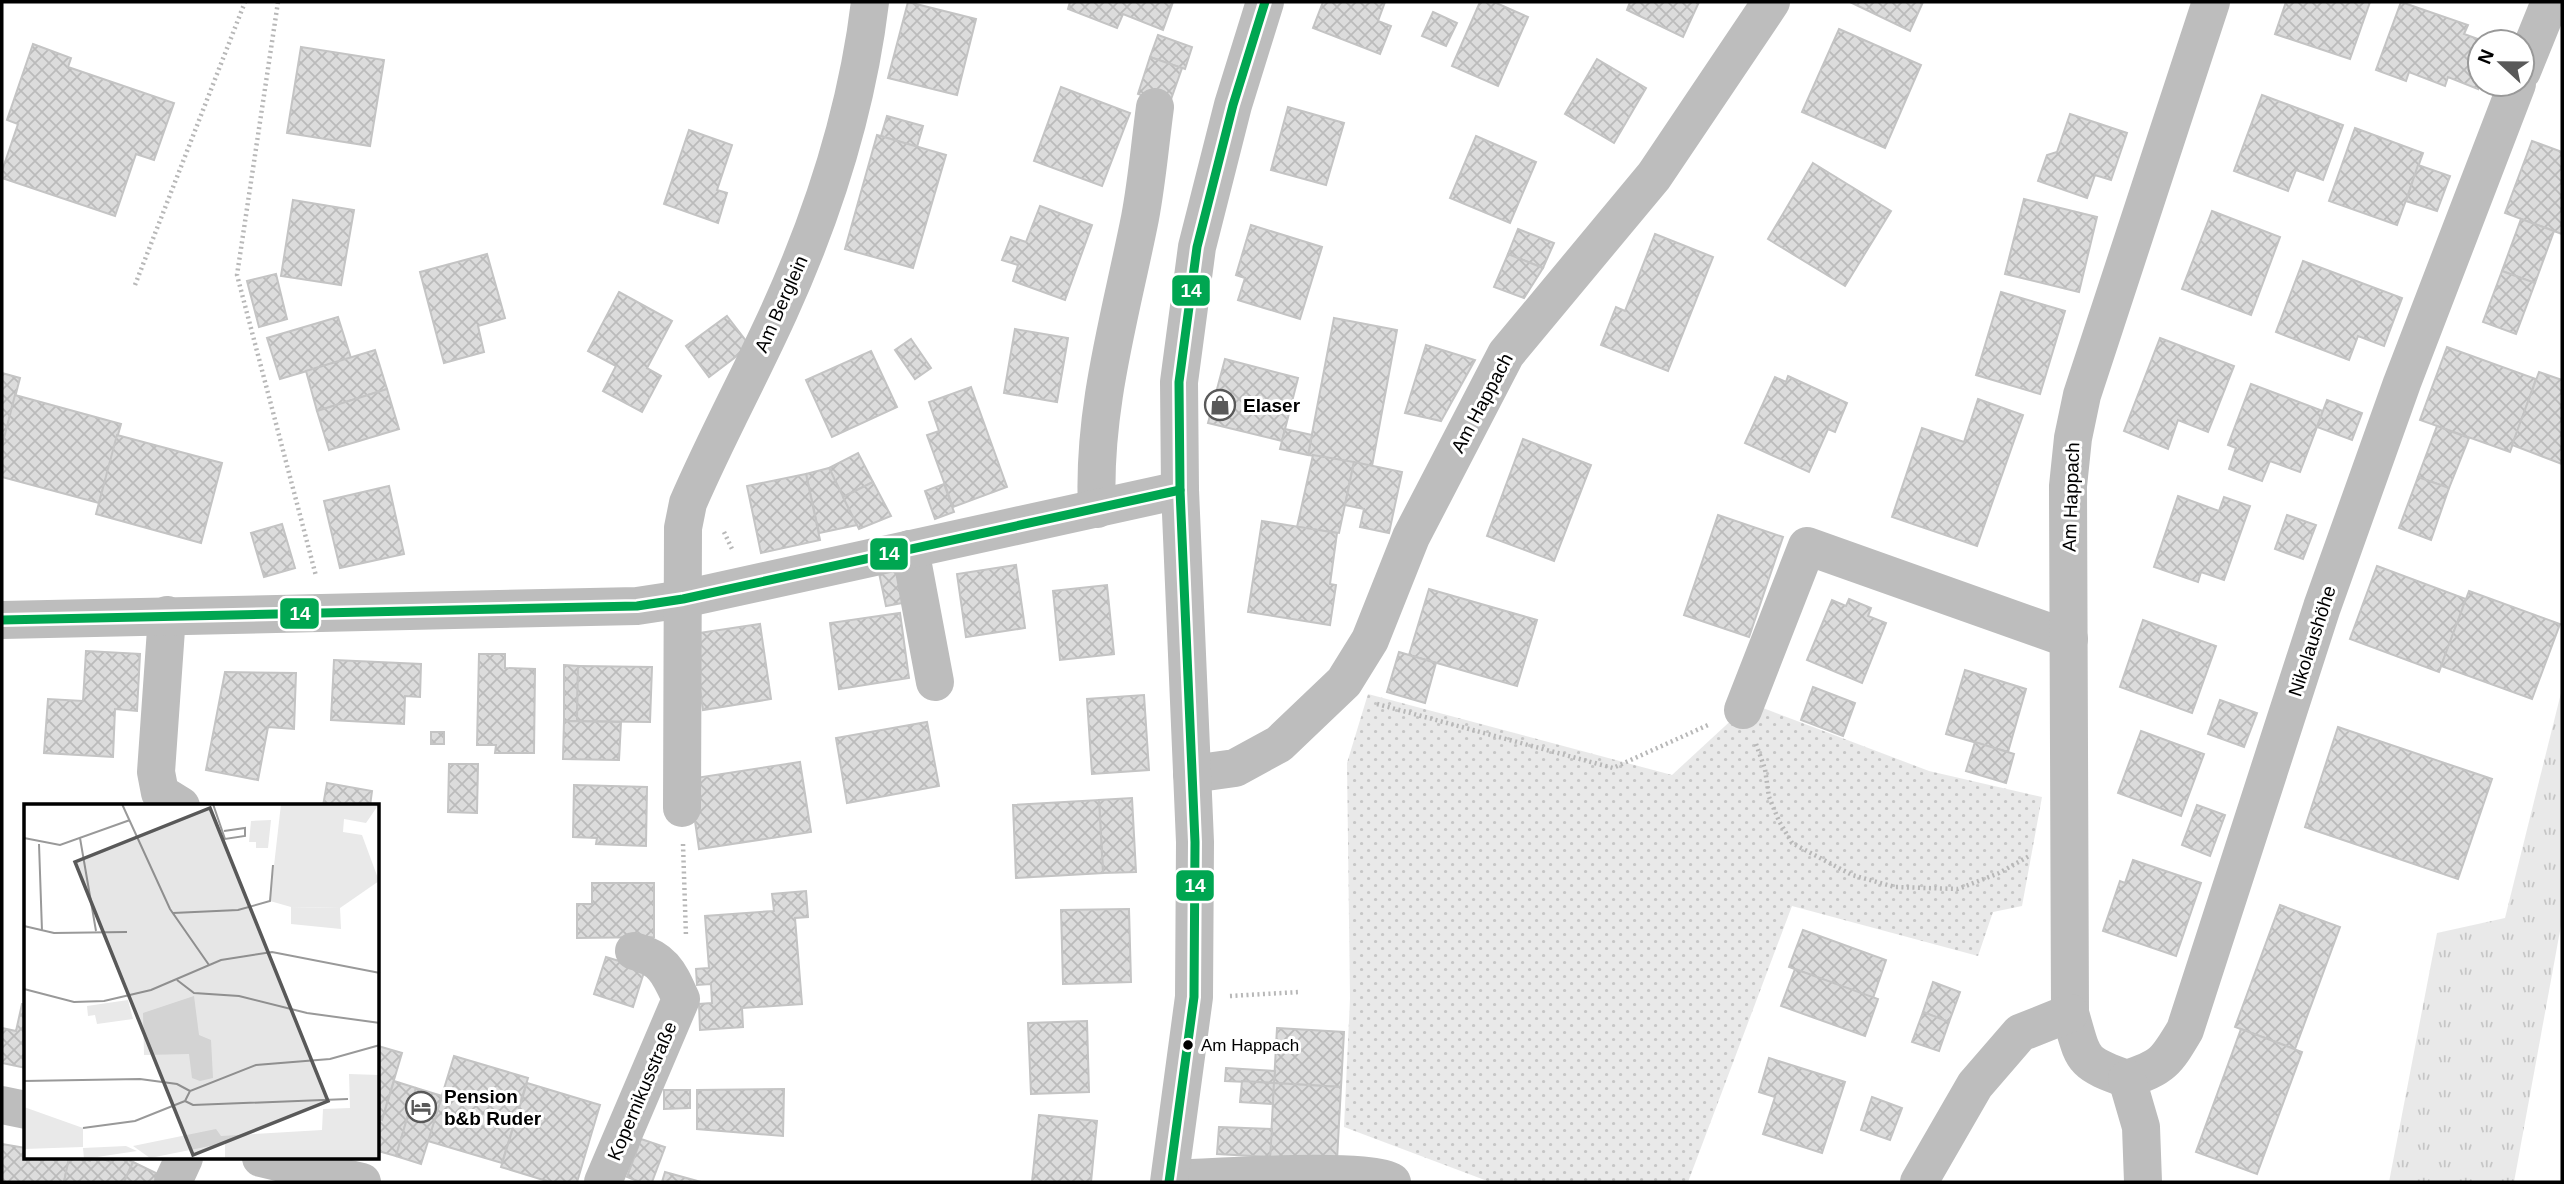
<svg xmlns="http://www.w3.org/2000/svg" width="2564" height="1184" font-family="Helvetica,sans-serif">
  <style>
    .grass { fill: url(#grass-tufts) }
    .park { fill: url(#park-dots) }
    .building { fill: url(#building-cross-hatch); stroke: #c4c4c4; stroke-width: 2 }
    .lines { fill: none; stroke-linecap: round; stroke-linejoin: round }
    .path { stroke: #b8b8b8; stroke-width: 4.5; stroke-dasharray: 2 3.5; stroke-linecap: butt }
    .minor { stroke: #bdbdbd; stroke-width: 38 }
    .bus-1-casing { stroke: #fff; stroke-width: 14 }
    .bus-1 { stroke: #00a651; stroke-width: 9 }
    .bus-dot { fill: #000; stroke: #fff; stroke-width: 2.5 }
    .labels { text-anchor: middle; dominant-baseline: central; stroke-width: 6; stroke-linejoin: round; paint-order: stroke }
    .bus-label { font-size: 17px; fill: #000; stroke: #fff; text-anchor: start }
    .street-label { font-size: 19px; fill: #000; stroke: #fff }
    .poi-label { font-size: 19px; font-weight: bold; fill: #000; stroke: #fff; text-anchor: start }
    .inset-road { fill: none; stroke: #999; stroke-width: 2 }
    .view { fill: #595959; fill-opacity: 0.15; stroke: #595959; stroke-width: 3.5 }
    .inset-edge { fill: none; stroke: #000; stroke-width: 3.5 }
    .line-badge { stroke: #fff; stroke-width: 2.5 }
    .badge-label { font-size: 19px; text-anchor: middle; font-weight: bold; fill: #fff }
  </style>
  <defs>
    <pattern id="grass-tufts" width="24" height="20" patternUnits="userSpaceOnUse" patternTransform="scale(1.75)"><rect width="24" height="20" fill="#e9e9e9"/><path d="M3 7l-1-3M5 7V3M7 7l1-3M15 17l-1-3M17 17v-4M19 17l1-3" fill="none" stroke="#c6c6c6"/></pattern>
    <pattern id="park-dots" width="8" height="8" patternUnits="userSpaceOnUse" patternTransform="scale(1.75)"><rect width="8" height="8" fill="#e9e9e9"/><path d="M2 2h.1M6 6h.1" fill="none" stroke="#c6c6c6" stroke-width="1.8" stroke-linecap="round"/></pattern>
    <pattern id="building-cross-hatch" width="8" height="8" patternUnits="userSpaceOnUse" patternTransform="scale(1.75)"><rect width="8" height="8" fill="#dcdcdc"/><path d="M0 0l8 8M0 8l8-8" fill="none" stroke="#bbb"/></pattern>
  </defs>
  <rect width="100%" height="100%" fill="#fff"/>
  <path class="grass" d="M2562,689V920L2514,1182H2389L2437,933L2505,918Z"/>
  <path class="park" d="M1368,694L1672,775L1750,703L1929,771L2042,797L2022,906L1993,912L1978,956L1792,906L1688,1182H1490L1344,1127L1350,999L1347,763Z"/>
  <g class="building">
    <path d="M908,2L976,19L957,95L888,78Z"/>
    <path d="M1070,2H1173L1163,30L1123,14L1117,28L1068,9Z"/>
    <path d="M1323,2H1385L1378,21L1391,26L1380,54L1313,28Z"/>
    <path d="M1480,2H1494L1528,17L1498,86L1452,66Z"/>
    <path d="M1630,2H1699L1683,37L1627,10Z"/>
    <path d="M1850,2H1923L1910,31Z"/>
    <path d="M2286,2H2370L2350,59L2275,34Z"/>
    <path d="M2401,2L2468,25L2464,34L2486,42H2480L2478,89L2448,77L2445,86L2409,72L2406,81L2376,70Z"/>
    <path d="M1433,12L1457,23L1446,46L1422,36Z"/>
    <path d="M1839,29L1921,65L1885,148L1802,112Z"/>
    <path d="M1158,35L1192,47L1185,69L1150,57Z"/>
    <path d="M33,44L71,58L68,67L174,103L154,160L136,154L115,216L2,178V171L18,124L7,120Z"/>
    <path d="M301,47L384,60L370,146L287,133Z"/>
    <path d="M1150,57L1182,68L1169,105L1138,94Z"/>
    <path d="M1597,59L1646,88L1614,143L1565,114Z"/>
    <path d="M1061,87L1130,113L1102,186L1034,161Z"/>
    <path d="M2262,95L2343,125L2323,180L2296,170L2288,191L2234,171Z"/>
    <path d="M1288,107L1344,123L1326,185L1271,170Z"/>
    <path d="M2070,114L2127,133L2111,180L2095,175L2087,198L2038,181L2047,155L2057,152Z"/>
    <path d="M887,116L923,126L917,147L881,136Z"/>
    <path d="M2355,128L2423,153L2397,225L2329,201Z"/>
    <path d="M689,130L732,145L717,190L727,193L718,223L664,204Z"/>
    <path d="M877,135L946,155L913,268L845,249Z"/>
    <path d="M1476,136L1536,162L1510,223L1450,198Z"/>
    <path d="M2532,141L2562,152V234L2505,213Z"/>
    <path d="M1813,163L1891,211L1845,286L1768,239Z"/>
    <path d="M2418,165L2450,176L2437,211L2406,201Z"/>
    <path d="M2024,199L2097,217L2079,292L2005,274Z"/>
    <path d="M293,200L354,210L341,285L281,276Z"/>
    <path d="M1040,206L1092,225L1065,300L1013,281L1018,265L1002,260L1011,237L1026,242Z"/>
    <path d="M2212,211L2280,237L2251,315L2182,289Z"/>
    <path d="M2521,219L2554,231L2535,283L2502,271Z"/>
    <path d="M1251,225L1322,247L1300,319L1238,300L1245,278L1236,275Z"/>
    <path d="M1518,229L1554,243L1543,268L1508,254Z"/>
    <path d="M1655,234L1713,257L1668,371L1601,345L1616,307L1625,311Z"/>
    <path d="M487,254L505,318L478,326L484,352L444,363L420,272Z"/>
    <path d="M1508,254L1543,268L1524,298L1494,287Z"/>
    <path d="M2303,261L2402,298L2384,346L2358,336L2349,360L2276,332Z"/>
    <path d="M2502,271L2535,283L2516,334L2483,322Z"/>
    <path d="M276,274L287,319L259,327L247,281Z"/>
    <path d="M619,292L672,321L647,368L661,376L642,412L603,391L616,366L588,351Z"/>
    <path d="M2001,292L2065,311L2040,394L1976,375Z"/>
    <path d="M727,316L750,346L709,377L686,346Z"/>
    <path d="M338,317L351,358L280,379L267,338Z"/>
    <path d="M1334,318L1397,330L1372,466L1308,455Z"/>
    <path d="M1015,329L1068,338L1057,402L1004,393Z"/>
    <path d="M2160,338L2234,366L2208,432L2178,420L2168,449L2124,431Z"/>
    <path d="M911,339L931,368L915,379L895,350Z"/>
    <path d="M1426,345L1475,360L1441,421L1405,413Z"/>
    <path d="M2447,347L2536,379L2510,452L2420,420Z"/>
    <path d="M375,350L387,389L317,411L306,371Z"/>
    <path d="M871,351L897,407L832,437L806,380Z"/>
    <path d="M1225,359L1298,378L1282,441L1208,423Z"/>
    <path d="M2539,372L2562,380V464L2512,445Z"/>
    <path d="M2,373L20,378L5,436L2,435Z"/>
    <path d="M1788,376L1847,403L1835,432L1828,429L1809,472L1745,443L1775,377L1786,382Z"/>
    <path d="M2251,384L2323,411L2300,472L2270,461L2262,481L2229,469L2236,448L2228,445Z"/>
    <path d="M971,387L1007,487L953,507L927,435L939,431L929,402Z"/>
    <path d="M387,389L399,429L329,450L317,411Z"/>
    <path d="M15,395L121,424L99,503L2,477V446Z"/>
    <path d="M1978,399L2023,415L1977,546L1892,517L1922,428L1964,442Z"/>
    <path d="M2327,400L2362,413L2352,440L2317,427Z"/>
    <path d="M2437,426L2469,438L2449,488L2418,477Z"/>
    <path d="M1285,429L1312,435L1308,455L1280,449Z"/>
    <path d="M117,435L222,463L201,543L96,514Z"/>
    <path d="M1523,439L1591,465L1554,561L1487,536Z"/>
    <path d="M858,453L873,482L843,497L829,468Z"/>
    <path d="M1313,455L1354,462L1339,533L1297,527Z"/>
    <path d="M1354,462L1402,472L1389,533L1360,527L1364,509L1345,505Z"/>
    <path d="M829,468L857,525L819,533L806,474Z"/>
    <path d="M806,474L820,540L761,553L747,486Z"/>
    <path d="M2418,477L2449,488L2431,540L2399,528Z"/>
    <path d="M873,482L891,516L859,529L843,497Z"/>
    <path d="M944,484L954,512L935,519L925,491Z"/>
    <path d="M389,486L404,554L340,568L324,501Z"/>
    <path d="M2178,496L2219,511L2224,497L2250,506L2224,580L2201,572L2198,582L2154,567Z"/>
    <path d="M1718,515L1783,537L1749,637L1684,615Z"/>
    <path d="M2287,515L2316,525L2303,559L2275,549Z"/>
    <path d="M1262,521L1337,533L1330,584L1336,585L1330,625L1248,612Z"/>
    <path d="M282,524L295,568L264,577L251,533Z"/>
    <path d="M1016,565L1025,628L966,637L957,574Z"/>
    <path d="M2377,566L2466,599L2439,672L2350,639Z"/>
    <path d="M900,568L908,602L886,606L879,573Z"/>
    <path d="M1107,585L1114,654L1060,660L1053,591Z"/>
    <path d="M1429,589L1537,620L1517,686L1409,655Z"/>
    <path d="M2469,591L2560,624L2532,699L2441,666Z"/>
    <path d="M1849,599L1871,608L1868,616L1886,623L1862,683L1807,660L1832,600L1846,606Z"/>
    <path d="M900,613L909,678L839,689L830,623Z"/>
    <path d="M2143,620L2216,646L2192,713L2120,687Z"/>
    <path d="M760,624L771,699L703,710L692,634Z"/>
    <path d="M86,651L140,654L137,711L115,709L113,757L44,753L48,699L83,701Z"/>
    <path d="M1399,652L1436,663L1425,703L1387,692Z"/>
    <path d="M479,654H505V668L535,669L534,753H495L496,745H477Z"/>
    <path d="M334,660L421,664L420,697L405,696L404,724L331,720Z"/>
    <path d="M564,665L578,666L577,721H564Z"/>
    <path d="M578,666L652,667L650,722L577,721Z"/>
    <path d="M1965,670L2026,689L2008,752L1946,734Z"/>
    <path d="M225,672L296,673L294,729L268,727L258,780L206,770Z"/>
    <path d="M1813,687L1855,703L1843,736L1801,720Z"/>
    <path d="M1144,695L1149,770L1092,774L1087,699Z"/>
    <path d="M2220,700L2257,713L2244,747L2208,734Z"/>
    <path d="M564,721L621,722L619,760L563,759Z"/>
    <path d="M927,722L939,786L847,803L836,738Z"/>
    <path d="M2338,727L2492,779L2458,879L2305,827Z"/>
    <path d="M2141,731L2204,754L2181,816L2118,793Z"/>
    <rect x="431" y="732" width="13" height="12"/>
    <path d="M1975,742L2014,754L2006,783L1966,771Z"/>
    <path d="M800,762L811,832L699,849L689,779Z"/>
    <path d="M449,764H478L477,813L448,812Z"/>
    <path d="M327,783L372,791L370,806H323Z"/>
    <path d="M574,785L647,787L646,846L596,844L597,838L573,837Z"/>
    <path d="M1132,798L1136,872L1103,873L1099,800Z"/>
    <path d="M1099,800L1103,873L1016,878L1013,805Z"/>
    <path d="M2197,805L2225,815L2210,856L2182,845Z"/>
    <path d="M2133,860L2201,883L2176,956L2103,931L2120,881L2125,883Z"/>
    <path d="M592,883H654V937L577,938V904H592Z"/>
    <path d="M806,891L808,917L795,918L802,1004L742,1008L743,1027L700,1030L699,1004L712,1003L711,984L697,985L696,969L709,968L705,916L774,911L772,894Z"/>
    <path d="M2280,905L2340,927L2295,1049L2235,1027Z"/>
    <path d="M1129,909L1131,982L1063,984L1061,910Z"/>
    <path d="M1803,930L1886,960L1873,998L1789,967Z"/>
    <path d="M606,957L645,969L633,1007L594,994Z"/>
    <path d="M1795,969L1878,999L1865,1036L1781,1006Z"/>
    <path d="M1933,982L1960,992L1949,1022L1923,1012Z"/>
    <path d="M22,1004H26V1068L2,1063V1028L16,1031Z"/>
    <path d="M1923,1012L1949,1022L1939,1051L1912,1042Z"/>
    <path d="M1087,1021L1089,1092L1031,1094L1028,1023Z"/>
    <path d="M1277,1028L1344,1032L1341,1087L1274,1083Z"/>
    <path d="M2241,1029L2302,1052L2257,1174L2196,1152Z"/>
    <path d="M378,1046L402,1053L382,1120L378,1119Z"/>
    <path d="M454,1056L528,1078L502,1163L428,1141Z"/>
    <path d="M1769,1058L1845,1082L1822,1153L1763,1134L1775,1097L1759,1092Z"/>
    <path d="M1226,1068L1275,1071L1274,1083L1225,1081Z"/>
    <path d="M394,1081L416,1088L396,1156L378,1151V1119L382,1120Z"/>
    <path d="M1242,1081L1274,1083L1273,1104L1240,1102Z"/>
    <path d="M527,1083L600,1105L577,1182H550L501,1167Z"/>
    <path d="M1274,1083L1341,1087L1337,1160L1270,1157Z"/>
    <path d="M416,1088L442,1096L421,1164L396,1156Z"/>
    <path d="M784,1089L783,1136L697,1129V1090Z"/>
    <path d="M664,1090H690V1108L664,1109Z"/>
    <path d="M1872,1097L1902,1108L1890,1140L1861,1130Z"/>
    <path d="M1039,1115L1097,1121L1091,1182H1032Z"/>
    <path d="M1219,1127L1272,1129L1270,1157L1217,1154Z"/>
    <path d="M641,1139L665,1147L652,1182H640L627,1177Z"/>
    <path d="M2,1144L26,1148V1158H69L64,1182H2Z"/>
    <path d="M69,1158H82L90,1161L92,1158H101L111,1162L113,1158H124L133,1162L124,1182H64Z"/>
    <path d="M133,1162L162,1176L159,1182H124Z"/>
    <path d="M665,1172L701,1182H662Z"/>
  </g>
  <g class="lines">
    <g class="path">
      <path d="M278,2L237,275L316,576"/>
      <path d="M135,285L245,2"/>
      <path d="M724,532L732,549"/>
      <path d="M1377,704L1613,768L1708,725"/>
      <path d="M1756,744L1765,769L1769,797L1779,821L1792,843L1852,875L1895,887L1958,889L1999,873L2031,855"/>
      <path d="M683,844L686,937"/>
      <path d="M1230,996L1299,992"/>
    </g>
    <g class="minor">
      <path d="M2522,71L2550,2"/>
      <path d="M1097,509C1092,410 1121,314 1140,218C1147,181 1150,144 1155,107"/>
      <path d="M910,549L935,682"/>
      <path d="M167,615L156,772L160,793L181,806"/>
      <path d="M2,620L637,606L683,599L1180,490"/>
      <path d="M1743,710L1807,546L2069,639"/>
      <path d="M1192,774L1235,768L1279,744L1344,682L1370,640L1411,537L1506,354L1654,176L1771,2"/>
      <path d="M682,808L683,528L688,503C716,438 750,376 779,312C824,213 857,110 870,2"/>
      <path d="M2127,1079C2079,1062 2084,1060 2070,1013L2068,486L2073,438L2082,395L2211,2"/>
      <path d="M2127,1079C2163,1067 2166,1062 2185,1030L2322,607L2402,383L2517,84"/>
      <path d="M2127,1079L2141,1127L2143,1182"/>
      <path d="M2,1105L26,1110"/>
      <path d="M261,1158L362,1182"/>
      <path d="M1170,1179C1209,1178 1367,1166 1392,1182"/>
      <path d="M173,1182L184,1158"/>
      <path d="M603,1182L681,999C669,973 664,959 634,951"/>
      <path d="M1169,1182L1194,997L1195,842L1180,490L1179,382L1197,247L1233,105L1265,2"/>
      <path d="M1919,1182L1975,1085L2020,1033L2070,1013"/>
    </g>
    <g class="bus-1-casing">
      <g id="bus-1">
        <path d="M2,620L637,606L683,599L1180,490"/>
        <path d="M1169,1182L1194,997L1195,842L1180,490L1179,382L1197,247L1233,105L1265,2"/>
      </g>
    </g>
    <use href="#bus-1" class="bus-1"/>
  </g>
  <defs>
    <g id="shop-ring" transform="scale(1.575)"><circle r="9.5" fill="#fff" stroke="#595959" stroke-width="1.5"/><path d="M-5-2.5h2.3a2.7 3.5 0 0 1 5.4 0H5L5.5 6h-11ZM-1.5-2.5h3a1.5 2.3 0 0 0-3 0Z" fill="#595959"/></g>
    <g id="hotel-ring" transform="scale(1.575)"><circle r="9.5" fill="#fff" stroke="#595959" stroke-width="1.5"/><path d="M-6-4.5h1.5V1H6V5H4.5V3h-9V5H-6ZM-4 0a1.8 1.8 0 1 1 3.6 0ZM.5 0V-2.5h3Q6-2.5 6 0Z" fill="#595959"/></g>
  </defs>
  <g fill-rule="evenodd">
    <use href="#shop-ring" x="1220" y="405"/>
    <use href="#hotel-ring" x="421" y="1107"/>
  </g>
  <circle class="bus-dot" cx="1188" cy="1045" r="6"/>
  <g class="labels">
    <g class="bus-label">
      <text x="1201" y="1045">Am Happach</text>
    </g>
    <g class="street-label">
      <text transform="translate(781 304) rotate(-66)">Am Berglein</text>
      <text transform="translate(1482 403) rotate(-62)">Am Happach</text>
      <text transform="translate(2071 497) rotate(-88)">Am Happach</text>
      <text transform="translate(2312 641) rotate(-72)">Nikolaushöhe</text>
      <text transform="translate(642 1091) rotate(-67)">Kopernikusstraße</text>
    </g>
    <g class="poi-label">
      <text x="1243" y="405">Elaser</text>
      <text x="444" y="1096">Pension<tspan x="444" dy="22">b&amp;b Ruder</tspan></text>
    </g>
  </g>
  <g transform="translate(24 804)">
    <rect width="355" height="355" fill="#fff"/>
    <path d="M267,103L316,104L317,125L267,120ZM325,270L355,271V355H201V339L126,354L109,342L192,325L197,332L298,326L299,305L326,304ZM0,303L59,324V343L0,345Z" fill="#e9e9e9"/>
    <path d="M257,0H355L342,19L320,15L319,28L338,31L355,77L316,104L267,103L246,97Z" fill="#e9e9e9"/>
    <path d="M247,16L244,44H232V38H225L227,17ZM170,192L175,231L187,236L189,274L176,277L168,274L165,250L120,251L119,209ZM104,196L109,215L73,220L71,211L64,212L63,202Z" fill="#e9e9e9"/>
    <path d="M102,342L113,347L60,355L59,344Z" fill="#e9e9e9"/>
    <path class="inset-road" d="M98,0L146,105L185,161M189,0L201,35L221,32V24L200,27M0,34L36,41L106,16M56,34L72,127M15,40L18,127M149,109L214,106L246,97L249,61M0,122L30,129L103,128M153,176L170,189L215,192L283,209L356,219M0,185L50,198L80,197L127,186L197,156L248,148L356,169M0,277L116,275L153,280L166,287M161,297L166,287L232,261L306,255L356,241M161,297L169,301L324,295M59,324L111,317L161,297"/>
    <path class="view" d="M186,4L304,297L169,351L51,58Z"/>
    <rect width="355" height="355" class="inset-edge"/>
  </g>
  <g class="line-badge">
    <rect x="1171" y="274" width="40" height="33" rx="7" fill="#00a651"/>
    <rect x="869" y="537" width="40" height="34" rx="7" fill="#00a651"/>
    <rect x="279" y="597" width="41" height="33" rx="7" fill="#00a651"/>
    <rect x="1175" y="869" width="40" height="33" rx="7" fill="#00a651"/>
  </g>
  <g class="badge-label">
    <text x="1191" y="297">14</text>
    <text x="889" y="560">14</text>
    <text x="300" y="620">14</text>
    <text x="1195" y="892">14</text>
  </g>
  <rect width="2564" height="1184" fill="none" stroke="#000000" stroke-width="7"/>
  <g transform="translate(2501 63) rotate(292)"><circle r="33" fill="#ffffff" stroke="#999999" stroke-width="2"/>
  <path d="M0-5L12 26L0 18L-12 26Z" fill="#595959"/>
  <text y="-10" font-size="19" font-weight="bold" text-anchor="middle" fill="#000000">N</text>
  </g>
</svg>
